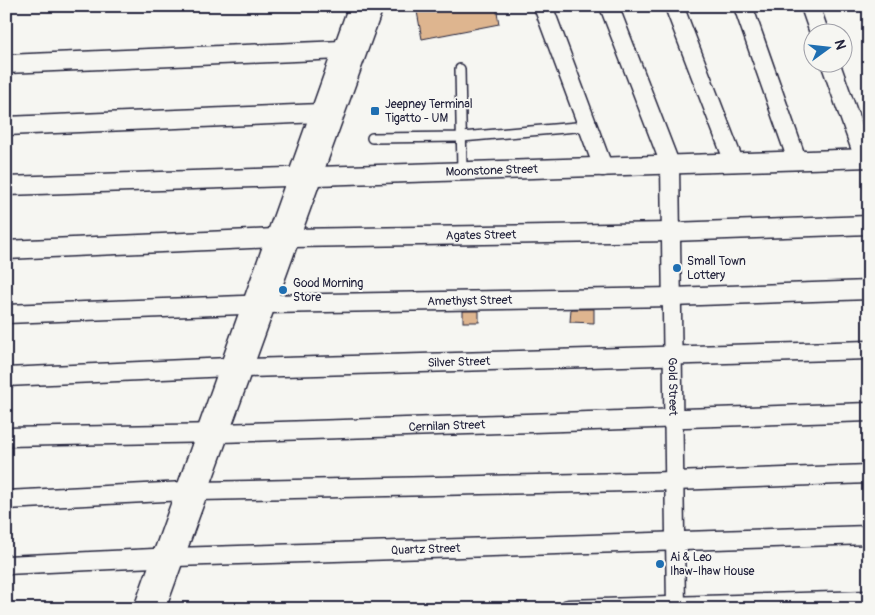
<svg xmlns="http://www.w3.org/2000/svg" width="875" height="615" font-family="Pangolin,sans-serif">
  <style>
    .building { fill: #deb58f; stroke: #22223b }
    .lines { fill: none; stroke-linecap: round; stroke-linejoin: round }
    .lane-casing { stroke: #22223b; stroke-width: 12 }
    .street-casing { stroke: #22223b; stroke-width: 21 }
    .lane { stroke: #f6f6f2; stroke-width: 9 }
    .street { stroke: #f6f6f2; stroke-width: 18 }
    .poi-dot { fill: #1f6fb2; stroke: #f6f6f2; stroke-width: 2 }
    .labels { text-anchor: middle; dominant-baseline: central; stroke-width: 4; stroke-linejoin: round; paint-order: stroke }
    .poi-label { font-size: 12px; fill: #22223b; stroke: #f6f6f2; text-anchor: start }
    .street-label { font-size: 12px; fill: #22223b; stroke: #f6f6f2 }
  </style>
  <rect width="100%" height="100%" fill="#f6f6f2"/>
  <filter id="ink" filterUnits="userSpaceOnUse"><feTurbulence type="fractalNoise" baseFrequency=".02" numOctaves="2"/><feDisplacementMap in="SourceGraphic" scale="10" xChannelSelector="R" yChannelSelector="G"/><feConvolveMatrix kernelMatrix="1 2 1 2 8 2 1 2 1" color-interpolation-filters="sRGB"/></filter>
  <g filter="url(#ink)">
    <g class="building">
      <path d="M416,6H496L499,24L422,39Z"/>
      <path d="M571,309H594V323L570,322Z"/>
      <rect x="463" y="311" width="16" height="11"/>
    </g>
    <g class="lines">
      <g class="lane-casing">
        <g id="lane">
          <path d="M460,69L462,171"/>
          <path d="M372,138L462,137L588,126"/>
        </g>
      </g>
      <g class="street-casing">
        <g id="street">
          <path d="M543,6L603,167"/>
          <path id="s1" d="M609,6L670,164L676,609"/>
          <path d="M674,6L734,162"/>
          <path d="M743,6L797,160"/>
          <path d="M810,6L819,32"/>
          <path d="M830,62L864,158"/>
          <path d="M6,64L342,50"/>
          <path d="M6,126L320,113"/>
          <path id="s2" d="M6,186L869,158"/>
          <path id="s3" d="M291,238L671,232L869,225"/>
          <path d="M6,250L275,238"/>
          <path id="s4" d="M6,314L267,304L672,297L869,290"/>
          <path id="s5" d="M244,368L869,350"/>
          <path d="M6,377L229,367"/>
          <path id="s6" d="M6,437L220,433L869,412"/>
          <path d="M199,491L675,481L869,474"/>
          <path d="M6,500L185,491"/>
          <path id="s7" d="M6,565L175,557L869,535"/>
          <path d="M143,609L358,6"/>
          <path d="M156,609L374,6"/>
          <path d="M568,609L869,600"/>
        </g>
      </g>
      <use href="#lane" class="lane"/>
      <use href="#street" class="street"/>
    </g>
  </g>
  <g class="poi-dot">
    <rect x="370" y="106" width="10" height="10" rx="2.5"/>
    <circle cx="677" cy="268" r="5"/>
    <circle cx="283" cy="290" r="5"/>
    <circle cx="660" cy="564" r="5"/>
  </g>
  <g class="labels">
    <g class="poi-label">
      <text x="385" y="104">Jeepney Terminal<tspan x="385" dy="14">Tigatto - UM</tspan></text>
      <text x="687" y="261">Small Town<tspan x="687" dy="14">Lottery</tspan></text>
      <text x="293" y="283">Good Morning<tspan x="293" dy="14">Store</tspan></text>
      <text x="670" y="557">Ai &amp; Leo<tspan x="670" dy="14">Ihaw-Ihaw House</tspan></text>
    </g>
    <g class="street-label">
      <text stroke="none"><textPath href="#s2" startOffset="486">Moonstone Street</textPath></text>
      <text stroke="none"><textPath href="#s3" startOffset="190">Agates Street</textPath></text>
      <text stroke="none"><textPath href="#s4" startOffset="464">Amethyst Street</textPath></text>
      <text stroke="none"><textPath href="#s5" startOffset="215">Silver Street</textPath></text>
      <text stroke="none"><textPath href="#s1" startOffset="392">Gold Street</textPath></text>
      <text stroke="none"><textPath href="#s6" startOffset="441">Cernilan Street</textPath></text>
      <text stroke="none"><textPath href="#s7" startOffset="420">Quartz Street</textPath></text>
    </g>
  </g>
  <rect width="875" height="615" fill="none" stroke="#f6f6f2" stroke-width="25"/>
  <rect x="12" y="12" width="850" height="590" fill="none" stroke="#22223b" stroke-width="2" filter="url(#ink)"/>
  <g transform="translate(828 48) rotate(75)"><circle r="24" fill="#f6f6f2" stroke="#a1a1a9"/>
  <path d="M0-4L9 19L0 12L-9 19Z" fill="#1f6fb2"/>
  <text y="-8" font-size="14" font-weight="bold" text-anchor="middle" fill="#22223b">N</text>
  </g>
</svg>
